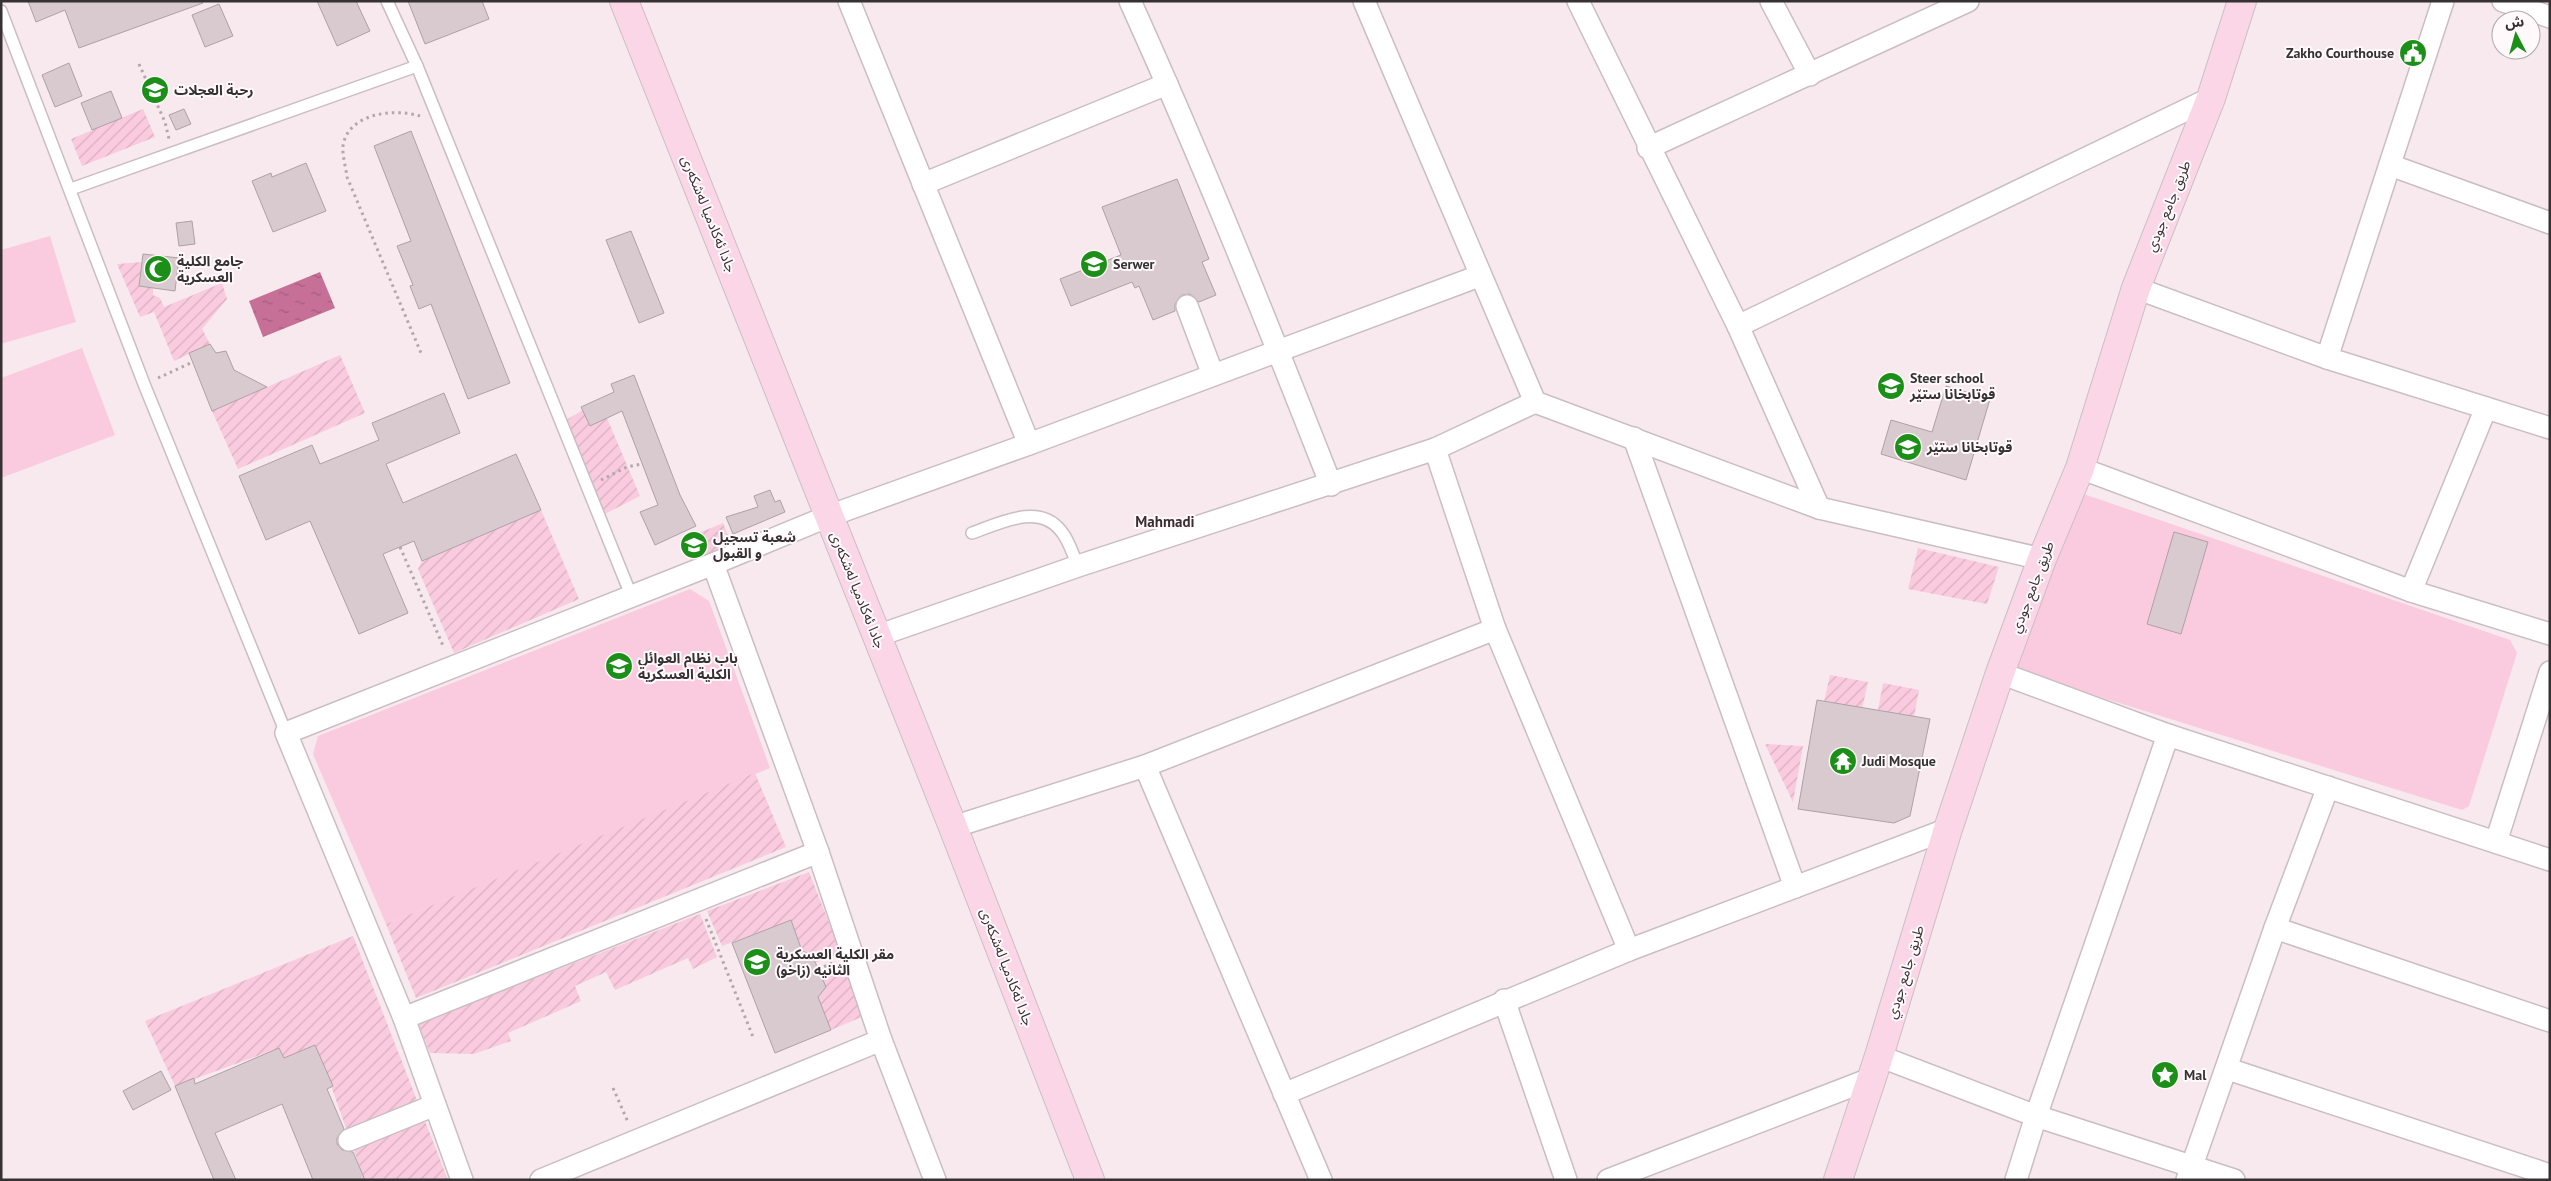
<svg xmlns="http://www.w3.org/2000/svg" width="2551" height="1181" font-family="'PT Sans','Noto Sans Arabic',sans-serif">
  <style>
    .grass { fill: #facbde }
    .garden { fill: url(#garden-furrows) }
    .water { fill: url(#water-ripples) }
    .building { fill: #d8cacf; stroke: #aea1a6 }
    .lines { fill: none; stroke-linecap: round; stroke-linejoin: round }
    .lane-casing { stroke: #cbbec3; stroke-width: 14 }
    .street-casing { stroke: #cbbec3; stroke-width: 24 }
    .secondary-casing { stroke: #cbbec3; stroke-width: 30 }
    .path { stroke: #b2a7aa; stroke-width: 3; stroke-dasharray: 2.5 4; stroke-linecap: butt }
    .lane { stroke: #fff; stroke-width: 11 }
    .street { stroke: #fff; stroke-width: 21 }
    .secondary { stroke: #fad6e7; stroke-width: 28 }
    .labels { text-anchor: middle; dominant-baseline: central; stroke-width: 4; stroke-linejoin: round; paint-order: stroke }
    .poi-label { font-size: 14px; font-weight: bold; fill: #363132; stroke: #fff9fb; text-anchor: start }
    .street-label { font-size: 14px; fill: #363132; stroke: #fff9fb }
    .neighbourhood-label { font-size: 15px; font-weight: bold; fill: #392f33; stroke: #fff9fb }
  </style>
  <defs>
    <pattern id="garden-furrows" width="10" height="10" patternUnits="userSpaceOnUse" patternTransform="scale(1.25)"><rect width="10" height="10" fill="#facbde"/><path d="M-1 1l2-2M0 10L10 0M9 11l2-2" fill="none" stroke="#d7afbf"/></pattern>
    <pattern id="water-ripples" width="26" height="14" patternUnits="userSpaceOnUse" patternTransform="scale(1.25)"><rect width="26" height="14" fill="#c77097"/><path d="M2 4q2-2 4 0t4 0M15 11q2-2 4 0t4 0" fill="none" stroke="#a25d7c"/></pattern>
  </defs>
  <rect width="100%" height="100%" fill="#f7e9ee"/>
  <g class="grass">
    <path d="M50,236L76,322L1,344V250Z"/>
    <path d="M82,348L115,435L1,478V378Z"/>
    <path d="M2072,490L2510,640L2517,653L2469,806L2462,810L2017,671L2010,659Z"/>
    <path d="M690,589L709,601L770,768L386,924L313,754L318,736Z"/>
  </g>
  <g class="garden">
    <path d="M143,109L155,137L82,166L71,139Z"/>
    <path d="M142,262L139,286L153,288V295L160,298L164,307L222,283L227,299L202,329L210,344L174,361L154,312L140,317L117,264Z"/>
    <path d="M340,355L365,413L238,469L212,411Z"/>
    <path d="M583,410L590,426L607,418L640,496L599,517L561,423Z"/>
    <path d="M541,510L579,599L454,653L418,569L422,561Z"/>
    <path d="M723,523L732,545L692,562L682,540Z"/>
    <path d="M1918,548L1999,567L1987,604L1908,589Z"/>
    <path d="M1830,675L1868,682L1862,709L1824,702Z"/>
    <path d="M1883,683L1919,690L1914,717L1878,710Z"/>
    <path d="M1765,744L1803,746L1793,802Z"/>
    <path d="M755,773L786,847L416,998L386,924Z"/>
    <path d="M809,872L841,953L815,963L811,955L802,951L791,920L722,946L707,911Z"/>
    <path d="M700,914L717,957L693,969L688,958L615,990L606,972L575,986L581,1001L508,1033L511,1041L474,1054L430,1053L418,1024Z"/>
    <path d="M353,936L448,1180H365C347,1135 334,1089 315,1045L284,1058L279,1048L175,1086L145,1021Z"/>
    <path d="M845,967L864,1016L831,1030L818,997L821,976Z"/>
  </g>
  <path class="water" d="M320,272L335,308L263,337L249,301Z"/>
  <g class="building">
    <path d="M28,1H202L203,3L79,48L65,10L36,22Z"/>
    <path d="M317,1H356L370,31L337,46Z"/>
    <path d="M408,1H482L489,19L425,44Z"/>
    <path d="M219,4L233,36L205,47L192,15Z"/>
    <path d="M69,63L82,96L55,107L42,75Z"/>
    <path d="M111,91L122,118L92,130L81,103Z"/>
    <path d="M184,109L191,124L176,130L169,115Z"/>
    <path d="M411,131L510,383L468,399L431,304L419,309L410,286L413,285L397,246L411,241L374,146Z"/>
    <path d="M306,163L326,211L273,232L252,181L271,173L272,177Z"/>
    <path d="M1177,179L1209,259L1202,262L1216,295L1199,302L1190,294L1182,295L1175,304V311L1153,320L1139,286L1135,288L1132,282L1071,306L1060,279L1121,255L1102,207Z"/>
    <path d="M192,221L195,244L179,246L176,223Z"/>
    <path d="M631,231L664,313L639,323L606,240Z"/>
    <path d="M143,254L179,258L175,291L139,286Z"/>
    <path d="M210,344L216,353L226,351L234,370L267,387L212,411L189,353Z"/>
    <path d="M634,375L680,495L696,526L655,545L640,512L658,505L622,411L590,426L581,407L614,392L611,384Z"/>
    <path d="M1946,386L1990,399L1966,480L1881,454L1891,420L1932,432Z"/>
    <path d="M444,393L460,433L386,464L403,503L516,454L541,510L422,561L414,541L383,554L408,613L359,634L310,521L266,540L239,476L312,445L320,464L379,440L372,423Z"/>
    <path d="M770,490L775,502L780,500L785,512L733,534L726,517L758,507L754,496Z"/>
    <path d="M2174,532L2208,542L2181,634L2147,624Z"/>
    <path d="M1817,700L1930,719L1910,816L1894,823L1798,809Z"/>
    <path d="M791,920L802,951L812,955L826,987L818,997L831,1030L775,1053L732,943Z"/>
    <path d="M315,1045L333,1086L327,1089L344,1129L337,1138V1144L342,1150L353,1152L365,1180H313L282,1104L215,1133L236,1180H214L175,1086L194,1078L195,1084L279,1048L284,1058Z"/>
    <path d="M161,1071L171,1090L133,1110L123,1091Z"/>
  </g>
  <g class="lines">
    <g class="lane-casing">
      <g id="lane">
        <path d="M387,1L417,66L631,595"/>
        <path d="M1,11L144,384L286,733"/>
        <path d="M71,189L417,66"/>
        <path d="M972,533C998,524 1039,502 1061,531C1069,540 1073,555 1078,566"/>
      </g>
    </g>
    <g class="street-casing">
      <g id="street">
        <path d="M849,1L1029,444"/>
        <path d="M1130,1C1202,160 1267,322 1331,485"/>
        <path d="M1364,1L1535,402L1819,508L2042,559"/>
        <path d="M1578,1L1738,326L1819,508"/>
        <path d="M1771,1L1810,75"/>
        <path d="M2503,1L2550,17"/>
        <path d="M1648,148L1968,1"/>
        <path d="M2390,165L2550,223"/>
        <path d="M923,184L1167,84"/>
        <path d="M2136,288L2327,358L2550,428"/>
        <path d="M1187,306L1213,375"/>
        <path d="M1738,326L2211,98"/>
        <path d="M2327,358L2443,1"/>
        <path d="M1634,438L1795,887"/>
        <path d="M1435,449L1495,629L1629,950"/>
        <path d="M2080,468L2411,591L2550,634"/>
        <path d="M713,564L818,852L881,1040L935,1180"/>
        <path d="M2411,591L2486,408"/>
        <path d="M877,636L1078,566L1435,449L1535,402"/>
        <path d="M2000,673L2168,735L2550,860"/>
        <path d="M1145,766L1321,1180"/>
        <path d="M953,827L1145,766L1495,629"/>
        <path d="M2496,842L2550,672"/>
        <path d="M2275,928L2550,1021"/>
        <path d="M1504,1000L1566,1180"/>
        <path d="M404,1018L818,852"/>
        <path d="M1879,1056L2036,1116L2234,1180"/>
        <path d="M2228,1069L2550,1175"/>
        <path d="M1284,1094L1629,950L1948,829"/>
        <path d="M349,1140L435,1105"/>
        <path d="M462,1180L404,1018L286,733L713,564L829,516L1029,444L1479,276"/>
        <path d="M541,1180L881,1040"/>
        <path d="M1608,1180L1870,1079"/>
        <path d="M2016,1180L2036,1116L2168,735"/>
        <path d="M2187,1180L2275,928L2328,787"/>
      </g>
    </g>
    <g class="secondary-casing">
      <g id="secondary">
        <path d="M624,1L953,827L1090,1180"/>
        <path d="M1838,1180L1879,1056L1948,829L2000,673L2042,559L2080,468L2136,288L2211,98L2242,1"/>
      </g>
    </g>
    <g class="path">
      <path d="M139,64L165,122L169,139"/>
      <path d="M420,116C394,108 348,113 343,146C342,155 346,168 347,177L421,353"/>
      <path d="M158,378L193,362"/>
      <path d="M601,480L627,467L642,464"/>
      <path d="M400,547L444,648"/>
      <path d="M706,919L753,1037"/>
      <path d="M818,969L833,963"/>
      <path d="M613,1088L628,1122"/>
    </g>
    <use href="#lane" class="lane"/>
    <use href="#street" class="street"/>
    <use href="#secondary" class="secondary"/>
  </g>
  <defs>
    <g id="civic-disc" transform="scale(1.4375)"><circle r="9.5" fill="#1c8f18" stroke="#fff9fb"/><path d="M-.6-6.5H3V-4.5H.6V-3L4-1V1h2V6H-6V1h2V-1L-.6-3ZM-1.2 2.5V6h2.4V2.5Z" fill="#fff"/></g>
    <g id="university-disc" transform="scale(1.4375)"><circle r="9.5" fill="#1c8f18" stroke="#fff9fb"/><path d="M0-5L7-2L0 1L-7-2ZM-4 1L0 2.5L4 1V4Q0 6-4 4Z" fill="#fff"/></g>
    <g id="school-disc" transform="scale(1.4375)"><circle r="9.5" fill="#1c8f18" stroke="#fff9fb"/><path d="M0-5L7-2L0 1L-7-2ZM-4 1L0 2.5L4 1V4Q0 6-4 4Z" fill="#fff"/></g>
    <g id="mosque-disc" transform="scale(1.4375)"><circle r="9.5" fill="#1c8f18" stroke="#fff9fb"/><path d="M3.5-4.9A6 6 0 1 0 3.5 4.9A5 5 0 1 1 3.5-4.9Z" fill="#fff"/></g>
    <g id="temple-disc" transform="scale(1.4375)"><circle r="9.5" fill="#1c8f18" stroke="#fff9fb"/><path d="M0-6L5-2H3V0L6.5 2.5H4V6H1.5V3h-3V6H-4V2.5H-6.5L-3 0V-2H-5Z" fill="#fff"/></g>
    <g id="sight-disc" transform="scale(1.4375)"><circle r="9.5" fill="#1c8f18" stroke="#fff9fb"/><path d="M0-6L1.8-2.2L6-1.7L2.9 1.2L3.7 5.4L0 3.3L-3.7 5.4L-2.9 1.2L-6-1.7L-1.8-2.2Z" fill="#fff"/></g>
  </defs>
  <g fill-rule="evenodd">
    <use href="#civic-disc" x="2413" y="53"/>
    <use href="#university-disc" x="155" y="90"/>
    <use href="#school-disc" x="1094" y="264"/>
    <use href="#mosque-disc" x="158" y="269"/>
    <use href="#school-disc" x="1891" y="386"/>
    <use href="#school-disc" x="1908" y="447"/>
    <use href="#university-disc" x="694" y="545"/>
    <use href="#university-disc" x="619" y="666"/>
    <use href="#temple-disc" x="1843" y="761"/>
    <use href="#university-disc" x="757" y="962"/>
    <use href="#sight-disc" x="2165" y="1075"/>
  </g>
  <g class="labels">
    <g class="poi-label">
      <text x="2394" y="53" text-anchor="end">Zakho Courthouse</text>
      <text x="174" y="90">رحبة العجلات</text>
      <text x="177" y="261">جامع الكلية<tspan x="177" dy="16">العسكرية</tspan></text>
      <text x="1113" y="264">Serwer</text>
      <text x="1910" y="378">Steer school<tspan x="1910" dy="16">قوتابخانا ستێر</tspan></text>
      <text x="1927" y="447">قوتابخانا ستێر</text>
      <text x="713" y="537">شعبة تسجيل<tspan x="713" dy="16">و القبول</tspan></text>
      <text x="638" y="658">باب نظام العوائل<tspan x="638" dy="16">الكلية العسكرية</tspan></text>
      <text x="1862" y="761">Judi Mosque</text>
      <text x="776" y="954">مقر الكلية العسكرية<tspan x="776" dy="16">الثانيه (زاخو)</tspan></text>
      <text x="2184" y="1075">Mal</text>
    </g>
    <g class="street-label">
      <text transform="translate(2168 206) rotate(-68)">طريق جامع جودي</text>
      <text transform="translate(709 214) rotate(68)">جادا ئه‌كادميا له‌شكه‌رى</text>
      <text transform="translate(2032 587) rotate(-69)">طريق جامع جودي</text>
      <text transform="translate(858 590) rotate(68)">جادا ئه‌كادميا له‌شكه‌رى</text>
      <text transform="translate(1007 967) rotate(69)">جادا ئه‌كادميا له‌شكه‌رى</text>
      <text transform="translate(1905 972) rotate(-73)">طريق جامع جودي</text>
    </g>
    <g class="neighbourhood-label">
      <text x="1165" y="521">Mahmadi</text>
    </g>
  </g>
  <rect width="2551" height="1181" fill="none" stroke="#363132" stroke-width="5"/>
  <g transform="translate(2516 35) rotate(354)"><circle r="24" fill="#fff9fb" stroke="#afa9ab"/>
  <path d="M0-4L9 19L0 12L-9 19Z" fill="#1c8f18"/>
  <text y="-8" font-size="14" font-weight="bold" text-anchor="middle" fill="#363132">ش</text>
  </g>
</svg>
